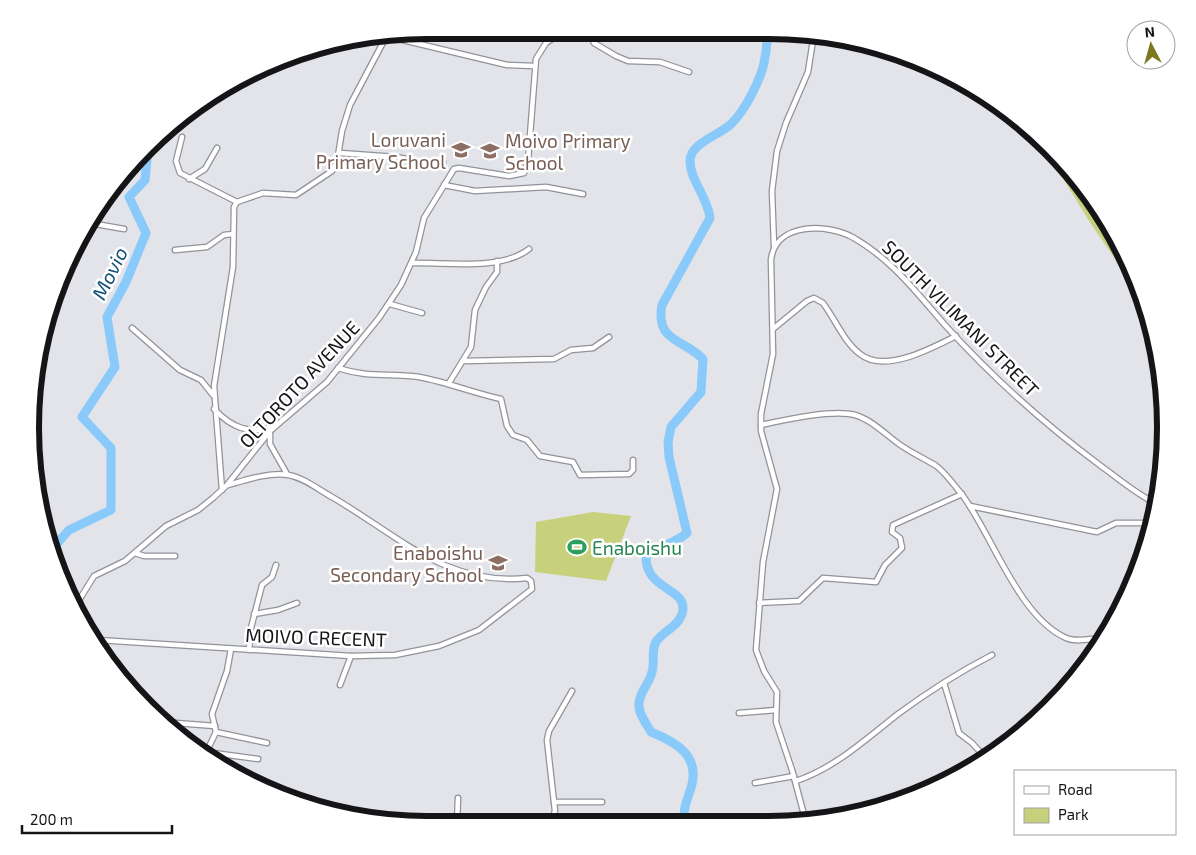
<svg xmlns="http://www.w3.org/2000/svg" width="1196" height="855" font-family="'Exo 2',sans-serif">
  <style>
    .green { fill: #c7d07b }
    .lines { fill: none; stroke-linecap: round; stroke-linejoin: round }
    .river { stroke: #89cafb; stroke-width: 9 }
    .minor-casing { stroke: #919399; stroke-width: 7 }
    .minor { stroke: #fff; stroke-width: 4.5 }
    .labels { text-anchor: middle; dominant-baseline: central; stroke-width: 5; stroke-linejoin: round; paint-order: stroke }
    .education-label { font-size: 19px; fill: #785e54; stroke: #fff; text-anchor: end }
    .street-label { font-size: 19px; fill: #151518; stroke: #fff }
    .leisure-label { font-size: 19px; fill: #27864d; stroke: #fff; text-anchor: start }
    .water-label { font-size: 20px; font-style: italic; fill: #115178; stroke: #fff }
    .rim { fill: none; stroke: #151518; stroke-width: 6 }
  </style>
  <rect width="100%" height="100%" fill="#e2e4ea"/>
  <g class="green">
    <path d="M1043,146L1068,166L1113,229L1146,304L1091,224Z"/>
    <path d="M593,512L631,516L606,581L535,572L536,522Z"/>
  </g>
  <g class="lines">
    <g class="river">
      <path d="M52,549L69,530L111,510V448L82,417L115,367L107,317L126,282L146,233L129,197L145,180L148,148"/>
      <path d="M684,822C683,809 687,800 691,788C701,756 676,742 651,732C646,723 638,713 639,704C639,692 650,683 652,672C655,663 651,650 656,642C663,631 678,627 682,614C690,587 646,592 646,557C657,546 673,545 687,533L669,457L668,442L671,427L701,392L703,359C684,339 655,342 662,305L710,218C708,198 690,180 690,161C690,143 720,135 731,124C745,111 763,76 765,57C767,48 767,39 768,30"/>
    </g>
    <g class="minor-casing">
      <g id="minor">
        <path d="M589,30L594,43L616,56L628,61L660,62L689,72"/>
        <path d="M386,36L507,65L534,66"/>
        <path d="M182,137L176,161L180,173L237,202"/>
        <path d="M340,153L396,157L436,165L443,162"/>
        <path d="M189,179L205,169L217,148"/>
        <path d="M444,185L475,191L546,187L583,194"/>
        <path d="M90,223L124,229"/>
        <path d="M774,246L772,191L777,151L786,123L808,72L814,34"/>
        <path d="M175,250L207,247L224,235L233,234"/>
        <path d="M412,263C446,262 501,271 529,249"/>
        <path d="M390,304L422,313"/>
        <path d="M132,328L180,370L201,380L213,395"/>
        <path d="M773,329L807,301L814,298L823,303C835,319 844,342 860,354C885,374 932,348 956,336"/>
        <path d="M465,361L554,359L571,350L593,348L609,337"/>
        <path d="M338,368C368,378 390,373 419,377C447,382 473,393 501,399L507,426L513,435L527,440L540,456L573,462L580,475L629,474L633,470V460"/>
        <path d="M449,383L471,347L475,310L486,287L497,272V261"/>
        <path d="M214,409C231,427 249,435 273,427"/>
        <path d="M761,425C784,420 833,409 855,415C872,420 885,434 899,444C910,452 923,458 935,465C945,472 955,486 963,496C993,537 1019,617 1066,638C1077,643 1092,638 1104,638"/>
        <path d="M270,433V444L287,474"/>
        <path d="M222,490L214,386L233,267L234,207L237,202L263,193L296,195L332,171L337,162L342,131L350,105L387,35"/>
        <path d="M970,506L1097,532L1116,523H1154"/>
        <path d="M135,553L144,556H175"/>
        <path d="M759,603L799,601L823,578L876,582L885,565L902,548L900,538L892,532L893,525L962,494"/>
        <path d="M76,605L94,576L125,561L166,526L198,510L213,498L227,485L270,431L327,382L379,318L401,285L416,252L424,218L454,169L459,168L509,176L524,173L528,161L536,59L546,43L565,30"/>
        <path d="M254,614L278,610L297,603"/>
        <path d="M98,640L351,656L395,655L439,646L479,630L532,589L531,581L527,578C447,587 396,534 332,497C319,490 303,477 288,475C269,472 246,480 228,485"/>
        <path d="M249,650L251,628L262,585L272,577L276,565"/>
        <path d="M944,683L959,733L972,743L984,756"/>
        <path d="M340,685L351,656"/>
        <path d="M739,713L776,710"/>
        <path d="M163,722L215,726"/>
        <path d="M216,732L267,743"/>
        <path d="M206,752L258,759"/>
        <path d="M205,755L216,732L212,714L227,671L231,649"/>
        <path d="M796,781C835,768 866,739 898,714C928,692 959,672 992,655"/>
        <path d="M755,783L794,776"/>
        <path d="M554,802H602"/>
        <path d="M314,807L410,824"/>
        <path d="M806,822L792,770L776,722L777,692L764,671L756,650L763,562L777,489L761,431V414L773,354L771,260C775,222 828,223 854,238C892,260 916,292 944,324C991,376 1044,424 1101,466C1119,479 1136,494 1157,504"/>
        <path d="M543,823L553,817L555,811L547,740L549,731L572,691"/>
        <path d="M457,824L458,798"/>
      </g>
    </g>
    <use href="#minor" class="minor"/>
  </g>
  <defs>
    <g id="school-bare" transform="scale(1.5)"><path d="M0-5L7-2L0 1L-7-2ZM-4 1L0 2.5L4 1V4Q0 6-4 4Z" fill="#8d6e63" stroke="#fff" stroke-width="2.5" paint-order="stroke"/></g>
    <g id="stadium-bare" transform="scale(1.5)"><path d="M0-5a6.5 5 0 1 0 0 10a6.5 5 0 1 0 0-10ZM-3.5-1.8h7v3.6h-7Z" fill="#2e9e5b" stroke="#fff" stroke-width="2.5" paint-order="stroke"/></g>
  </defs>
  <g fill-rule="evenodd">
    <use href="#school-bare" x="461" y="150"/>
    <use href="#school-bare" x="490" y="151"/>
    <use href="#stadium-bare" x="577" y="547"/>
    <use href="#school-bare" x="498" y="563"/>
  </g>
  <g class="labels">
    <g class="education-label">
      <text x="446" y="139">Loruvani<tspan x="446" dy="22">Primary School</tspan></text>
      <text x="505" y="140" text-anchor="start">Moivo Primary<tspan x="505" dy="22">School</tspan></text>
      <text x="483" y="552">Enaboishu<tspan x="483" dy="22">Secondary School</tspan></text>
    </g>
    <g class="street-label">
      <text transform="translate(961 318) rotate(45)">SOUTH VILIMANI STREET</text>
      <text transform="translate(299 384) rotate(-47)">OLTOROTO AVENUE</text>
      <text transform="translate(316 637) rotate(2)">MOIVO CRECENT</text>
    </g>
    <g class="leisure-label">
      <text x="592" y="547">Enaboishu</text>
    </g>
    <g class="water-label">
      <text transform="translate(109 273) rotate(-64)">Movio</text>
    </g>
  </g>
  <path d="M0 0H1196V855H0ZM427 39H769A388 388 0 0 1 1157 427V428A388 388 0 0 1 769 816H427A388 388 0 0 1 39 428V427A388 388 0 0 1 427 39Z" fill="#fff" fill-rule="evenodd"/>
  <path class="rim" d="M427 39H769A388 388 0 0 1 1157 427V428A388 388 0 0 1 769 816H427A388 388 0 0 1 39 428V427A388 388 0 0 1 427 39Z"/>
  <rect x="1014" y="770" width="162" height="65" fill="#ffffff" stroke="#a1a1a3"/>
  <rect x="1024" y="786" width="25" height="8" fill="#ffffff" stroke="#a1a1a3"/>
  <text x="1058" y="795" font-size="15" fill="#151518">Road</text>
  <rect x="1024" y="808" width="25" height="15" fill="#c7d07b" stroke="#a1a1a3"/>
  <text x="1058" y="820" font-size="15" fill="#151518">Park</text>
  <g transform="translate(1151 45) rotate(354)"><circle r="24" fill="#ffffff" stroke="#a1a1a3"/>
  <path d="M0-4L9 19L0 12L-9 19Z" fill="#7c781e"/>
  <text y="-8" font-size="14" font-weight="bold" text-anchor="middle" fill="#151518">N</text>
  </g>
  <path d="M22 825v8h150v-8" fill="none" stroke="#151518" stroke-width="2.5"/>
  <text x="30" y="825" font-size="15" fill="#151518" stroke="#ffffff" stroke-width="4" paint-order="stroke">200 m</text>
</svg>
